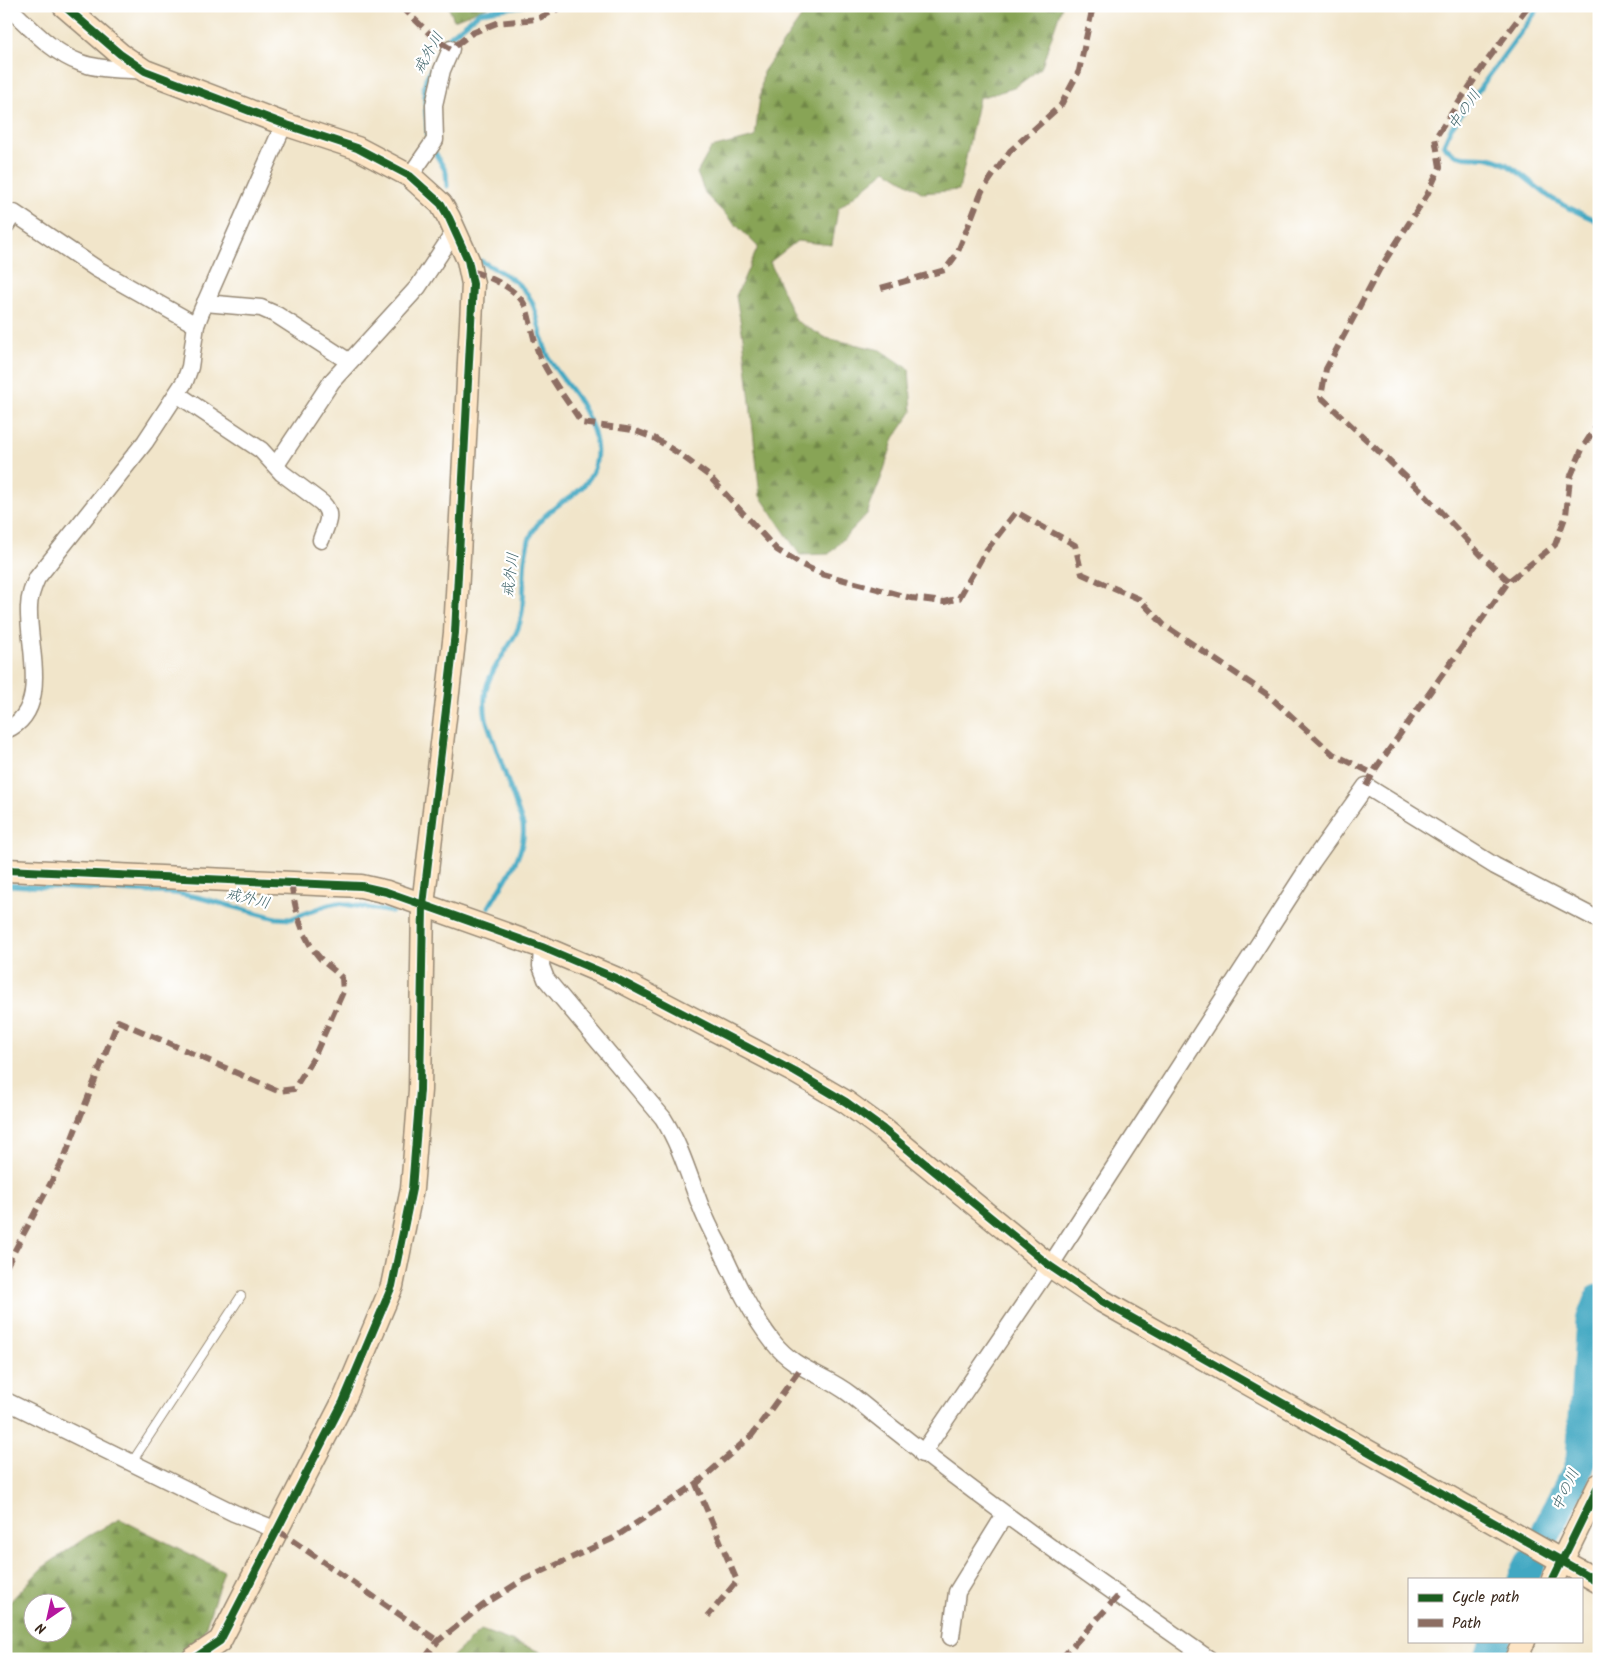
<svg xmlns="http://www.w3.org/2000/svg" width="1605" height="1665" font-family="Kalam,'Klee One',sans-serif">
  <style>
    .forest { fill: url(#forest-firs); stroke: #62673a; fill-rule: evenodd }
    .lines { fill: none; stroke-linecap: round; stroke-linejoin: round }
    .stream { stroke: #42a8c2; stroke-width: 5 }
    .river { stroke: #42a8c2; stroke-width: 31 }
    .lane-casing { stroke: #968874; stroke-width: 10 }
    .street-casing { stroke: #968874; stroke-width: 19 }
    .secondary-casing { stroke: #968874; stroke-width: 25 }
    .lane { stroke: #fff; stroke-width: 8 }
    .street { stroke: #fff; stroke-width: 16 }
    .secondary { stroke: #fde5c5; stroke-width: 22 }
    .quiet { stroke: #8d6e63; stroke-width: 6; stroke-dasharray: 12 6; stroke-linecap: butt }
    .cycleway-casing { stroke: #fff; stroke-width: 11 }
    .cycleway { stroke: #1b5e20; stroke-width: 8 }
    .labels { text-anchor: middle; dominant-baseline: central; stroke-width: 4.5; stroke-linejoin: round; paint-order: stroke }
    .water-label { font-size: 15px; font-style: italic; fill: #3e6368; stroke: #fff }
  </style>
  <defs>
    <pattern id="forest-firs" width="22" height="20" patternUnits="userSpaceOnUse" patternTransform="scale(1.25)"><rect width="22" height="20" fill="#88a456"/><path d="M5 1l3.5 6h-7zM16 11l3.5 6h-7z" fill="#708647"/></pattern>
  </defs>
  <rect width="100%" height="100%" fill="#fff"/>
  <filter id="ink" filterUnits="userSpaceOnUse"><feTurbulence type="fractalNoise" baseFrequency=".02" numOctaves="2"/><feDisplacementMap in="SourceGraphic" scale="10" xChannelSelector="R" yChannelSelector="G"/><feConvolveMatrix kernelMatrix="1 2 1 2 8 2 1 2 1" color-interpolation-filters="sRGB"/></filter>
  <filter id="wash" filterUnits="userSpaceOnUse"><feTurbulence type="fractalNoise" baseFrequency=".0096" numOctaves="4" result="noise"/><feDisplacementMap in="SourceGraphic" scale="20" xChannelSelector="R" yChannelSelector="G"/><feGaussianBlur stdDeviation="1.12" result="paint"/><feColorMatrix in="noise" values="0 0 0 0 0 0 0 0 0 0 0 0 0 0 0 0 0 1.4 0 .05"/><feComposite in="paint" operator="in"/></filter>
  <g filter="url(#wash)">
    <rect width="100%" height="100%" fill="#f1e5ca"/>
    <g class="forest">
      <path d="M448,6H489L454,20Z"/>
      <path d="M809,6H1062L1041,68L1014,88L979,98L959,190L923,193L886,170L838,209L832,245L797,241L770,262L796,321L826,338L881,350L909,369L912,412L894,438L882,476L867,514L829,554L800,555L760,496L743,337L736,296L758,247L706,195L697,173L711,148L755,137L763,72Z"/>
      <path d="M120,1519L224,1571L195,1659H6V1606L42,1568L88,1536ZM32,1602H62V1632H32Z"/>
      <path d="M481,1630L561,1659H450Z"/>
    </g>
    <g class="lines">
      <g class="stream">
        <path d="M1540,6L1451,128L1444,144C1454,163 1475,154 1493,159C1515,165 1532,185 1551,198C1566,207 1582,214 1599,222"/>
        <path d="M428,140L424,87L426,78L447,39L480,12L522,6"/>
        <path d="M432,147L446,172L447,186"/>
        <path d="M481,261C502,273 526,283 534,307C540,324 541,342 549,358C558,376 574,390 583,408C602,442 605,474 570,497C553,508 536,520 529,540C519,569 529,607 516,633C499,666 479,678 486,719L523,825C527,854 503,882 489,907"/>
        <path d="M6,885L174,893L197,897L276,918L290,919L328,905L338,903L392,912"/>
      </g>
      <g class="river">
        <path d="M1547,1531L1576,1475L1581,1459L1591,1321L1599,1300"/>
        <path d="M1523,1579L1530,1564"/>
        <path d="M1489,1659L1496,1641"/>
      </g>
    </g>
  </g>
  <g filter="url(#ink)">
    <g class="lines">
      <g class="lane-casing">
        <path id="lane" d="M132,1462L241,1296"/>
      </g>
      <g class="street-casing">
        <g id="street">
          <path d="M7,6C29,26 52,53 81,63C100,70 123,69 143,71"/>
          <path d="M410,176L435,140L434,105L442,70L451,49"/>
          <path d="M6,225L14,213L97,269L196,325"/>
          <path d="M205,303L261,308L277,315L348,361"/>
          <path d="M177,394L261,450L282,473L322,503C334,515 326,525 321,540"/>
          <path d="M276,465L332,381L418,287L455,231"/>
          <path d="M6,730C52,710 27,645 29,607C29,596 33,587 37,578L145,442L185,381L190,367L196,325L202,310L284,124"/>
          <path d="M542,947L541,966L546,979L663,1118C680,1145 688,1173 699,1202C705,1218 713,1234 721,1249C736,1282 751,1314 773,1342C796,1371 823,1373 851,1395C966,1489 1087,1574 1209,1659"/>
          <path d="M6,1401L234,1513L277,1530"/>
          <path d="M922,1454L1050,1266L1312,862L1366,786L1495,866L1599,920"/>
          <path d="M951,1637L957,1592L1004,1516"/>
        </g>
      </g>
      <g class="secondary-casing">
        <g id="secondary">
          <path d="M64,6L120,54L145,71L284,124L357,148L410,176L441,204L449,218L468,260L473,284L455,633L423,905L420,1090L412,1189L392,1286L343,1402L220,1641L193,1659"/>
          <path d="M6,870L361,886L387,892L542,947L615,978L795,1072L846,1102L883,1129L1050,1266L1102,1301L1599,1582"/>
          <path d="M1553,1579L1599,1485"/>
          <path d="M1516,1659L1524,1641"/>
        </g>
      </g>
      <use href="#lane" class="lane"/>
      <use href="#street" class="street"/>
      <use href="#secondary" class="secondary"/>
      <g class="quiet">
        <path d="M401,6L435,39L451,49L472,33L497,23L537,19L564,6"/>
        <path d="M472,271C491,278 520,289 527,310C532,327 534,345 542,361C553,383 569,403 582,423L633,430L654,438L678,453L708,475L777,550L800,564L822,574L911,598L944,602L959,598L985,552L1016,512L1075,545L1082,574L1139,599L1164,625L1268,695L1333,754L1374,774"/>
        <path d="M881,288L945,270L957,254L982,191L1010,151L1061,105L1079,71L1093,6"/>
        <path d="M1509,581L1481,555L1423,493L1321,397L1326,369L1379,270L1427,195L1440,167L1435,138L1486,62L1528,6"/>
        <path d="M1366,786L1376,768L1509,581L1555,545L1566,515L1570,478L1583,447L1599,422"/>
        <path d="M6,1267L65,1156L118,1021L278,1091L294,1089L314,1057L343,992L342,978C335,970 326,965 319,957C301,936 295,908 291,882"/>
        <path d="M696,1484L737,1581L708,1616"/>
        <path d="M277,1530L438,1641"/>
        <path d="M424,1659L438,1641L482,1606L521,1581L612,1539L696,1484L752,1435L801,1368"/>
        <path d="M1061,1659L1118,1596"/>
      </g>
      <g class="cycleway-casing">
        <g id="cycleway">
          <path d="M64,6L120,54L145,71L284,124L357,148L410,176L441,204L449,218L468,260L473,284L455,633L423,905L420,1090L412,1189L392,1286L343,1402L220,1641L193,1659"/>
          <path d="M6,870L361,886L387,892L542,947L615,978L795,1072L846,1102L883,1129L1050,1266L1102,1301L1599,1582"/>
          <path d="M1553,1579L1599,1485"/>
        </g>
      </g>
      <use href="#cycleway" class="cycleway"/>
    </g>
  </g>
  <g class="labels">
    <g class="water-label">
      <text transform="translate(429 53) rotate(-61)">戒外川</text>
      <text transform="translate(1465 110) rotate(-55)">中の川</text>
      <text transform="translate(511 575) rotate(-83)">戒外川</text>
      <text transform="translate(248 899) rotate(14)">戒外川</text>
      <text transform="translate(1566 1490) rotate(-65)">中の川</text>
    </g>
  </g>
  <rect width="1605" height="1665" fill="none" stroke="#fff" stroke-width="25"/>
  <rect x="1408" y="1578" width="175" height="65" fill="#ffffff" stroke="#b1aaa5"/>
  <rect x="1418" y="1594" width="25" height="8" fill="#1b5e20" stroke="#b1aaa5"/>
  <text x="1452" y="1602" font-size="15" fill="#3b2a1e">Cycle path</text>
  <rect x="1418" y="1619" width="25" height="8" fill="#8d6e63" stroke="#b1aaa5"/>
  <text x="1452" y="1628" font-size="15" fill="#3b2a1e">Path</text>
  <g transform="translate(48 1618) rotate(214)"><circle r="24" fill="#ffffff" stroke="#b1aaa5"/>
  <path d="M0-4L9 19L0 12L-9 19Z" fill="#b5179e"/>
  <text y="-8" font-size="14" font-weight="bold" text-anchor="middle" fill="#3b2a1e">N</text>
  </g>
</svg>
